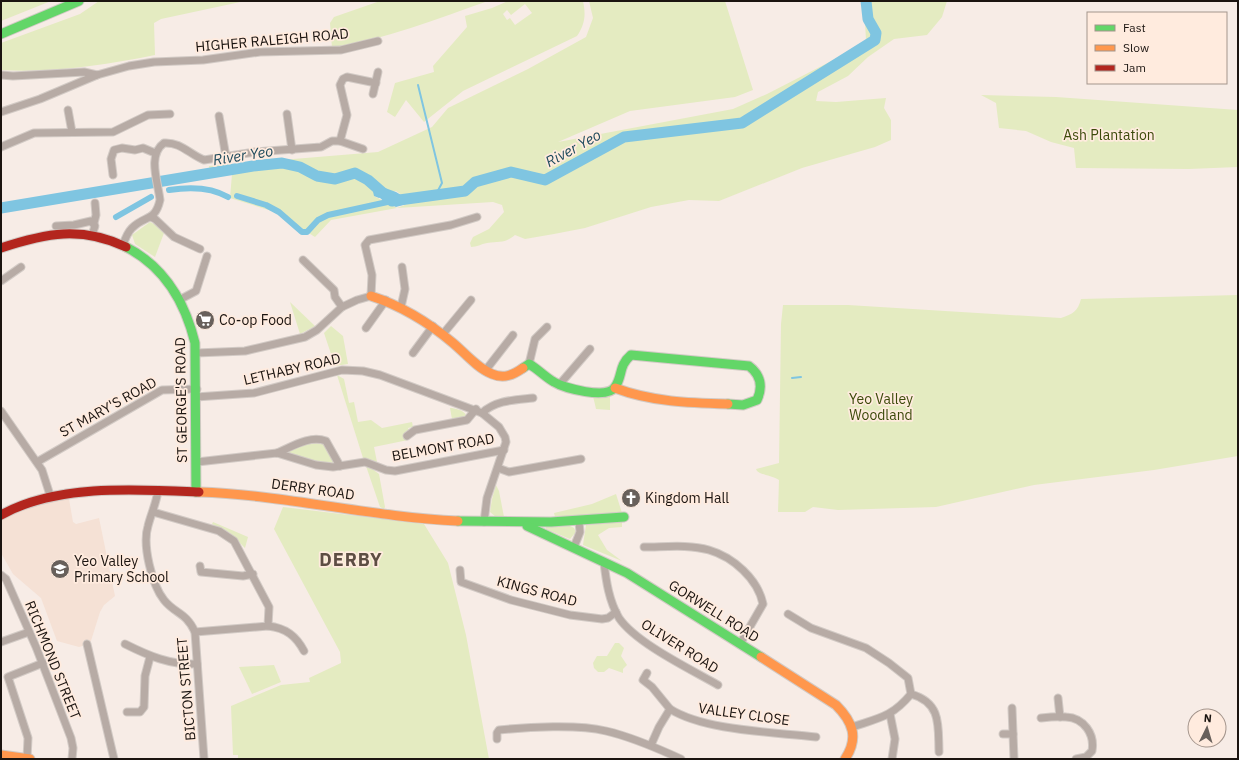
<svg xmlns="http://www.w3.org/2000/svg" width="1239" height="760" font-family="'IBM Plex Sans',sans-serif">
  <style>
    .built { fill: #f5e1d5 }
    .green { fill: #e4ebc1; fill-rule: evenodd }
    .water { fill: #7fc5e1 }
    .lines { fill: none; stroke-linecap: round; stroke-linejoin: round }
    .stream { stroke: #7fc5e1; stroke-width: 2 }
    .canal { stroke: #7fc5e1; stroke-width: 6 }
    .river { stroke: #7fc5e1; stroke-width: 11 }
    .street-casing { stroke: #d2cac5; stroke-width: 9 }
    .fast-casing { stroke: #d2cac5; stroke-width: 11 }
    .slow-casing { stroke: #d2cac5; stroke-width: 11 }
    .jam-casing { stroke: #d2cac5; stroke-width: 11 }
    .street { stroke: #b7aba5; stroke-width: 7 }
    .fast { stroke: #63d668; stroke-width: 9 }
    .slow { stroke: #ff974d; stroke-width: 9 }
    .jam { stroke: #b3261e; stroke-width: 9 }
    .labels { text-anchor: middle; dominant-baseline: central; stroke-width: 3.5; stroke-linejoin: round; paint-order: stroke }
    .street-label { font-size: 14px; fill: #1b1410; stroke: #ffebde }
    .park-label { font-size: 14px; fill: #3c4a0a; stroke: #ffebde }
    .poi-label { font-size: 14px; fill: #1b1410; stroke: #ffebde; text-anchor: start }
    .water-label { font-size: 15px; font-style: italic; fill: #1f4b5d; stroke: #ffebde }
    .district-label { font-size: 18px; font-weight: bold; letter-spacing: 1px; fill: #5d4d43; stroke: #ffebde }
  </style>
  <rect width="100%" height="100%" fill="#f7ece6"/>
  <path class="built" d="M69,499L73,522L76,524L99,518L115,596L104,605L100,612L90,644L79,647L57,641L41,598L13,574L1,553V519L29,505Z"/>
  <g class="green">
    <path d="M1,1H51L1,21Z"/>
    <path d="M99,1H245L161,19L154,23L155,55C105,65 53,73 1,70V43L80,14Z"/>
    <path d="M380,1H488C437,19 385,39 332,48L330,23L334,17Z"/>
    <path d="M508,1H583C586,15 585,24 577,36L463,91L424,122L406,100L395,117L387,112L395,83L434,72L433,66L467,27L465,16L492,8ZM525,4L532,13L515,25L510,18L507,20L503,14L507,10L511,15Z"/>
    <path d="M589,1H725L753,90L735,97L630,111L558,142L733,109L767,94L843,55L866,41L864,1H947L942,17L927,35L894,39L868,57L848,76L818,92L816,101L836,102L886,98L884,108L891,120V140L875,147L802,168L719,201L689,200L651,207L585,228L554,234L525,239L515,235C504,244 500,241 487,243C481,244 477,247 471,247L470,243L473,237L489,229L504,212L502,205L493,202L397,208L331,220L315,237L275,212L230,198L232,174L210,175L209,166L378,152L432,127L448,108L528,69L586,37L593,18ZM396,191L412,202L397,208L374,196Z"/>
    <path d="M981,95L1056,97L1238,110V167L1189,169L1076,168L1074,148L1051,142L1026,131L999,128L996,103Z"/>
    <path d="M150,222L154,224L164,233L155,257L135,244L132,235Z"/>
    <path d="M1238,295V456L1154,470L1034,485L936,507L838,510L813,507L805,512H778L779,480C771,475 761,475 757,471L756,469L779,463L781,324L783,305H848L1061,318C1073,314 1078,311 1081,299Z"/>
    <path d="M290,302L315,326L300,334Z"/>
    <path d="M331,326L343,336L348,364L335,366L324,333Z"/>
    <path d="M337,375L344,379L349,403L354,402L358,422L371,420L382,428L412,422L413,427L408,428L409,430L404,435L408,440L374,447L377,462L363,458Z"/>
    <path d="M593,396H610V410L596,409Z"/>
    <path d="M450,408C455,408 463,410 466,415L464,417L452,419Z"/>
    <path d="M306,441H326L339,466L333,467L278,453Z"/>
    <path d="M366,466L371,468L379,474L385,507L384,509L380,507Z"/>
    <path d="M496,485L499,491L504,517H496L490,512L492,499Z"/>
    <path d="M616,494L622,513L555,517L554,513L592,504Z"/>
    <path d="M283,507L424,524L448,563L466,635L489,759H238V755H233L231,706L281,685L310,682L309,678L341,663L340,652L274,529Z"/>
    <path d="M213,522L248,537L245,548L230,533L212,524Z"/>
    <path d="M622,522V527L609,528L598,535L607,550L622,561L583,545L586,525Z"/>
    <path d="M570,526L574,528L576,532L570,539L546,529V527Z"/>
    <path d="M615,643H619L624,648L621,656L627,665L623,669V673L609,668L604,672H598L594,668L593,663L597,656H607Z"/>
    <path d="M274,665L281,682L252,694L239,667Z"/>
  </g>
  <path class="water" d="M377,185L396,192L413,202L396,207L387,202L384,196L379,198L374,196L372,187Z"/>
  <g class="lines">
    <g class="stream">
      <path d="M418,85L442,183L435,196"/>
      <path d="M792,378L801,377"/>
    </g>
    <g class="canal">
      <path d="M169,190C188,187 211,187 228,197"/>
      <path d="M237,196L266,205L279,212L302,232H307L318,220L328,215L392,201"/>
      <path d="M116,217L151,197"/>
    </g>
    <path class="river" d="M1,208L253,166L282,163L300,167L317,176L335,179L355,173L368,180L392,201L465,191L475,182L511,172L545,180L624,137L742,123L875,40L876,33L868,19L866,1"/>
    <g class="street-casing">
      <g id="street">
        <path d="M1,75L13,76L84,72L97,75L129,66L154,62L203,60L260,52L341,50L378,41"/>
        <path d="M373,94L378,72"/>
        <path d="M68,110L72,132"/>
        <path d="M1,112L40,99L97,75"/>
        <path d="M287,114L292,150"/>
        <path d="M219,116L226,157"/>
        <path d="M340,141L347,115L340,85L343,79L347,77L376,83"/>
        <path d="M1,147L34,133L113,132L148,115L170,114"/>
        <path d="M113,175L111,159L114,150L122,148L135,150L143,148L155,153"/>
        <path d="M151,217L155,219L174,237L200,249"/>
        <path d="M94,223L96,215L95,203"/>
        <path d="M56,226L74,225L91,221L95,226L92,235"/>
        <path d="M123,245C125,239 127,233 132,228C145,215 155,222 160,200C158,182 147,155 164,143C181,142 189,154 204,160L255,152L321,147L332,141H340L363,149"/>
        <path d="M303,260L334,290L335,297L342,307"/>
        <path d="M1,281L21,267"/>
        <path d="M181,299L196,291L207,256"/>
        <path d="M401,307L405,289L402,267"/>
        <path d="M366,328L386,300"/>
        <path d="M443,334L471,300"/>
        <path d="M196,353L245,351L305,337L317,330L342,307L357,300L371,296L372,275L365,245L369,240L451,225L477,217"/>
        <path d="M413,353L433,326"/>
        <path d="M529,364L535,339L547,327"/>
        <path d="M485,371L513,335"/>
        <path d="M559,385L590,349"/>
        <path d="M196,397L254,393L342,370L363,371L380,375L482,413L499,427L505,437L506,442L487,498L484,522"/>
        <path d="M1,411L42,470L50,495"/>
        <path d="M482,413C496,400 515,400 533,398"/>
        <path d="M407,436L415,430L467,420L476,409"/>
        <path d="M277,453C293,446 310,435 326,441L340,466"/>
        <path d="M37,462L162,390L197,389"/>
        <path d="M197,462L277,453L316,465L333,467L365,462L386,470L395,471L504,450"/>
        <path d="M498,468L509,472L581,459"/>
        <path d="M158,491C156,504 151,514 148,526C142,545 152,585 164,600C175,614 186,612 195,632L204,759"/>
        <path d="M153,512L219,531L234,541L269,607L268,626L195,632"/>
        <path d="M574,547L580,532L579,522"/>
        <path d="M644,547C664,547 689,544 709,550C733,557 758,579 763,604L740,644"/>
        <path d="M604,562C606,581 609,601 619,618C636,643 690,669 718,685"/>
        <path d="M200,566L201,572L243,576L253,574"/>
        <path d="M460,570L461,582L511,600L570,615L602,619L608,618L616,612"/>
        <path d="M1,575L6,579L36,647L71,738L73,748L72,759"/>
        <path d="M788,614L811,628L866,648L889,663L908,678L911,694C892,717 879,718 852,727"/>
        <path d="M268,626C286,628 296,636 304,651"/>
        <path d="M1,642L29,632"/>
        <path d="M87,644L114,759"/>
        <path d="M125,644C149,656 170,665 197,664"/>
        <path d="M647,673L643,680L652,687L670,709"/>
        <path d="M911,694C942,703 938,726 939,752"/>
        <path d="M1058,698L1060,717"/>
        <path d="M1012,708L1014,759"/>
        <path d="M127,712H140L144,707L145,676L150,657"/>
        <path d="M890,714L895,739L892,759"/>
        <path d="M1041,718C1049,717 1058,716 1066,717C1084,718 1095,734 1092,751L1086,757L1076,759"/>
        <path d="M1003,734H1013"/>
        <path d="M497,739V733L499,730C528,727 578,724 606,731C632,737 657,748 681,759"/>
        <path d="M651,745L659,727L670,709C705,731 774,732 816,737"/>
        <path d="M27,759L28,738L8,677L43,663"/>
      </g>
    </g>
    <g class="fast-casing">
      <g id="fast">
        <path d="M1,34L79,1"/>
        <path d="M126,247C165,267 185,302 195,343L196,492"/>
        <path d="M523,368L529,364C538,369 545,377 554,382C564,388 607,400 615,387C623,376 618,366 631,355L749,366C761,375 763,387 757,400L743,405L728,404"/>
        <path d="M458,521L551,522L624,517"/>
        <path d="M527,526L627,573L761,657"/>
      </g>
    </g>
    <g class="slow-casing">
      <g id="slow">
        <path d="M371,296C402,306 428,322 453,343C465,353 477,368 492,374C504,379 513,375 523,368"/>
        <path d="M615,388C652,402 690,403 728,404"/>
        <path d="M199,492C286,495 371,517 458,521"/>
        <path d="M761,657L836,705C853,722 859,738 845,759"/>
        <path d="M1,755L30,759"/>
      </g>
    </g>
    <g class="jam-casing">
      <g id="jam">
        <path d="M1,248C46,233 81,226 126,247"/>
        <path d="M1,515C56,484 136,489 199,492"/>
      </g>
    </g>
    <use href="#street" class="street"/>
    <use href="#fast" class="fast"/>
    <use href="#slow" class="slow"/>
    <use href="#jam" class="jam"/>
  </g>
  <defs>
    <g id="supermarket-disc" transform="scale(1)"><circle r="9.5" fill="#68605b" stroke="#ffebde"/><path d="M-6-5.5h2.5l.6 2H6L4.5 2H-2.5L-4.4-4H-6ZM-1.5 3.2a1.3 1.3 0 1 0 .1 0ZM3 3.2a1.3 1.3 0 1 0 .1 0Z" fill="#fff"/></g>
    <g id="church-disc" transform="scale(1)"><circle r="9.5" fill="#68605b" stroke="#ffebde"/><path d="M-1.2-6h2.4v3.5h3.3v2.4h-3.3V6h-2.4V-.1h-3.3v-2.4h3.3Z" fill="#fff"/></g>
    <g id="school-disc" transform="scale(1)"><circle r="9.5" fill="#68605b" stroke="#ffebde"/><path d="M0-5L7-2L0 1L-7-2ZM-4 1L0 2.5L4 1V4Q0 6-4 4Z" fill="#fff"/></g>
  </defs>
  <g fill-rule="evenodd">
    <use href="#supermarket-disc" x="205" y="320"/>
    <use href="#church-disc" x="631" y="498"/>
    <use href="#school-disc" x="60" y="569"/>
  </g>
  <g class="labels">
    <g class="street-label">
      <text transform="translate(272 40) rotate(-5)">HIGHER RALEIGH ROAD</text>
      <text transform="translate(292 369) rotate(-13)">LETHABY ROAD</text>
      <text transform="translate(181 400) rotate(-91)">ST GEORGE'S ROAD</text>
      <text transform="translate(108 407) rotate(-29)">ST MARY'S ROAD</text>
      <text transform="translate(443 447) rotate(-10)">BELMONT ROAD</text>
      <text transform="translate(313 489) rotate(8)">DERBY ROAD</text>
      <text transform="translate(537 591) rotate(15)">KINGS ROAD</text>
      <text transform="translate(714 611) rotate(32)">GORWELL ROAD</text>
      <text transform="translate(680 646) rotate(32)">OLIVER ROAD</text>
      <text transform="translate(53 660) rotate(68)">RICHMOND STREET</text>
      <text transform="translate(186 689) rotate(-95)">BICTON STREET</text>
      <text transform="translate(744 714) rotate(8)">VALLEY CLOSE</text>
    </g>
    <g class="park-label">
      <text x="1109" y="135">Ash Plantation</text>
      <text x="881" y="399">Yeo Valley<tspan x="881" dy="16">Woodland</tspan></text>
    </g>
    <g class="poi-label">
      <text x="219" y="320">Co-op Food</text>
      <text x="645" y="498">Kingdom Hall</text>
      <text x="74" y="561">Yeo Valley<tspan x="74" dy="16">Primary School</tspan></text>
    </g>
    <g class="water-label">
      <text transform="translate(573 148) rotate(-29)">River Yeo</text>
      <text transform="translate(243 155) rotate(-9)">River Yeo</text>
    </g>
    <g class="district-label">
      <text x="351" y="559">DERBY</text>
    </g>
  </g>
  <rect width="1239" height="760" fill="none" stroke="#1b1410" stroke-width="4"/>
  <rect x="1087" y="12" width="140" height="72" fill="#ffebde" stroke="#a4958c"/>
  <rect x="1095" y="25" width="20" height="6" fill="#63d668" stroke="#a4958c"/>
  <text x="1123" y="32" font-size="12" fill="#1b1410">Fast</text>
  <rect x="1095" y="45" width="20" height="6" fill="#ff974d" stroke="#a4958c"/>
  <text x="1123" y="52" font-size="12" fill="#1b1410">Slow</text>
  <rect x="1095" y="65" width="20" height="6" fill="#b3261e" stroke="#a4958c"/>
  <text x="1123" y="72" font-size="12" fill="#1b1410">Jam</text>
  <g transform="translate(1207 728) rotate(5)"><circle r="19" fill="#ffebde" stroke="#a4958c"/>
  <path d="M0-3L7 15L0 10L-7 15Z" fill="#68605b"/>
  <text y="-6" font-size="11" font-weight="bold" text-anchor="middle" fill="#1b1410">N</text>
  </g>
</svg>
